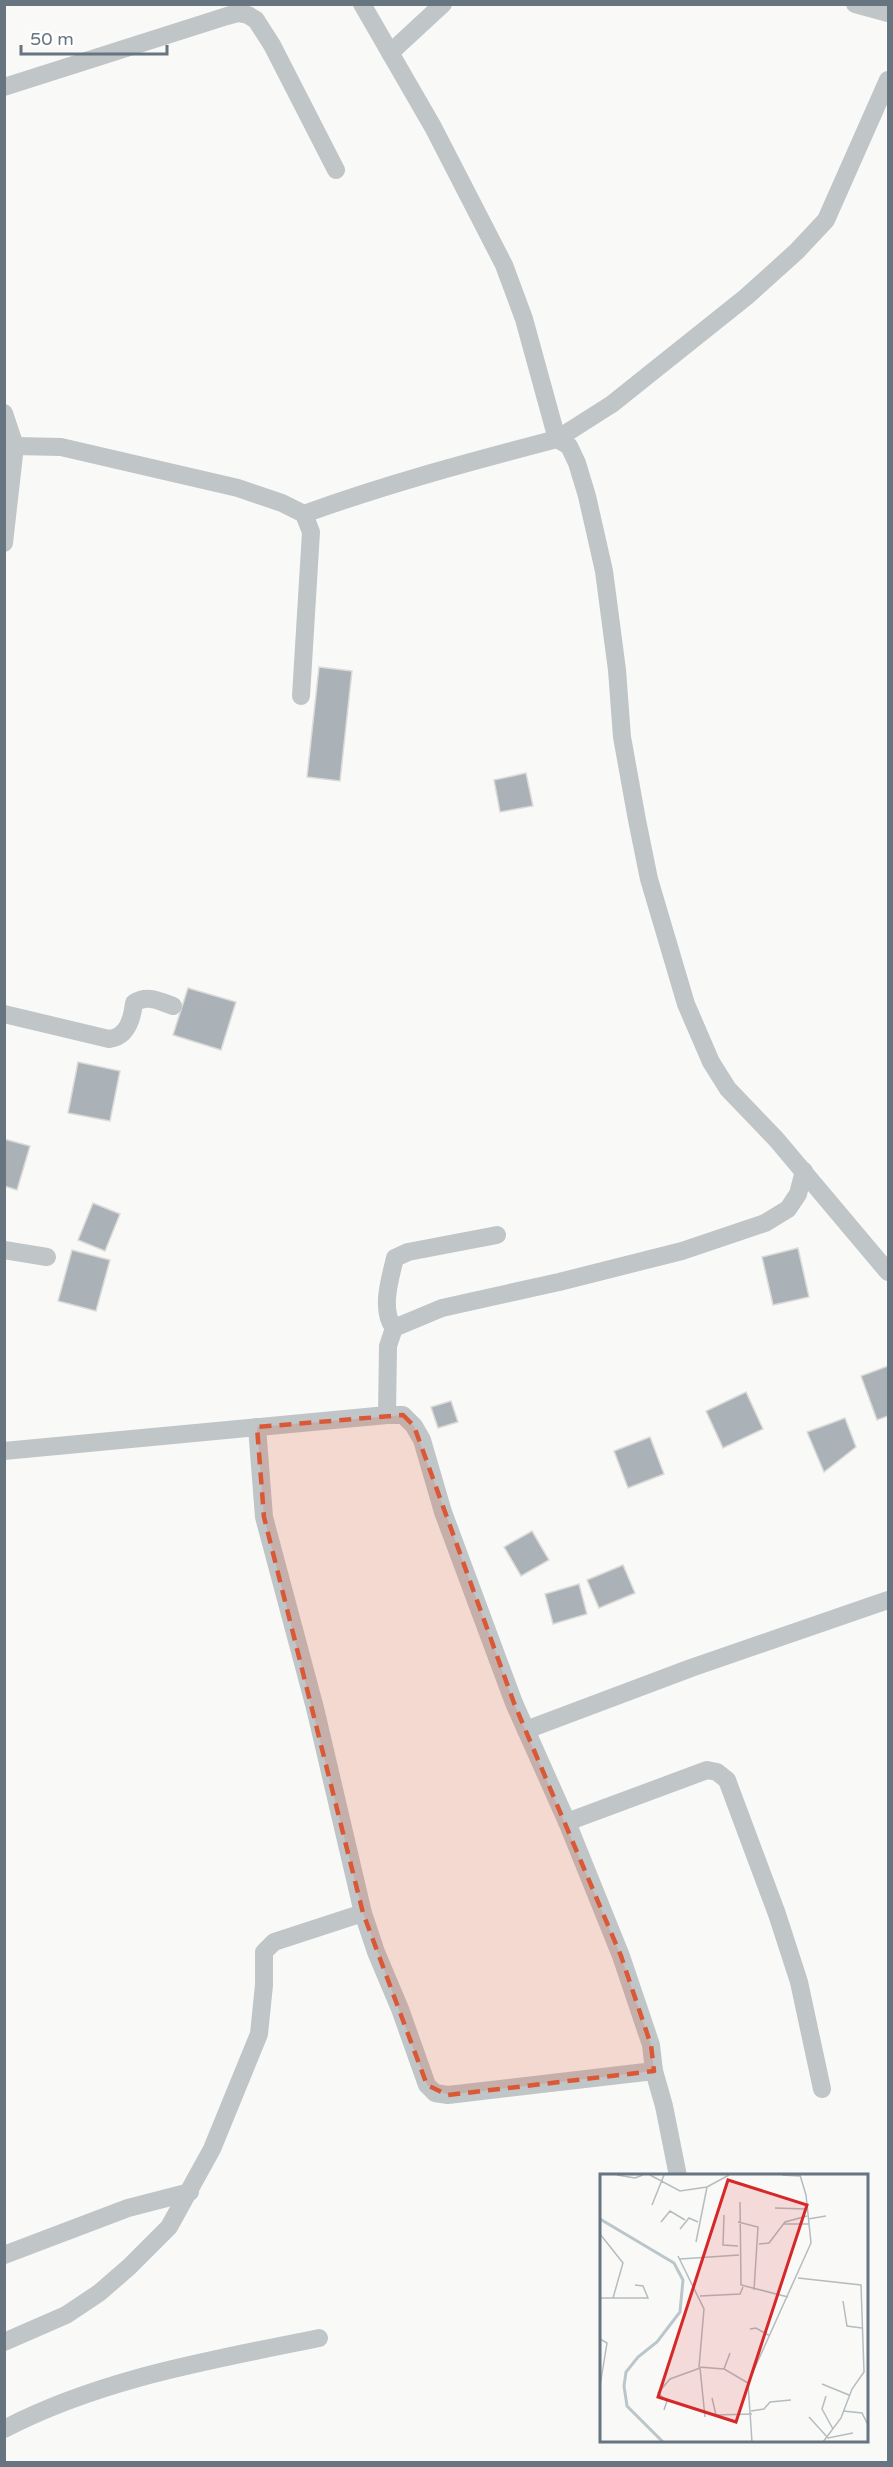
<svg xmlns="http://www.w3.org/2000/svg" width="893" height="2467" font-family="'Varela Round',sans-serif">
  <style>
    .building { fill: #aab2b7; stroke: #dbdbd9; stroke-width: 1.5 }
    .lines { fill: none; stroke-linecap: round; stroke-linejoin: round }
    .minor { stroke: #c0c5c8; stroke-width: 18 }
    .marked { fill: #da5836; fill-opacity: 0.2; stroke: #da5836; stroke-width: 4.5; stroke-dasharray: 12 8; stroke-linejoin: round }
    .inset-river { fill: none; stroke: #bac6ca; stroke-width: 3 }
    .inset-road { fill: none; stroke: #b5bcc0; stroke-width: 1.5 }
    .view { fill: #d62828; fill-opacity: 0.15; stroke: #d62828; stroke-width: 3 }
    .inset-edge { fill: none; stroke: #667580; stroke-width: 3 }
  </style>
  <rect width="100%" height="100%" fill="#f9f9f7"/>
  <g class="building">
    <path d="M319,667L352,671L340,781L307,777Z"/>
    <path d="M526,773L533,806L500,812L494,780Z"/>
    <path d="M188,988L236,1002L221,1050L173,1035Z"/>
    <path d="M78,1062L120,1071L110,1121L68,1113Z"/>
    <path d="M4,1139L30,1146L17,1190L4,1186Z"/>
    <path d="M93,1203L120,1214L105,1251L78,1240Z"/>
    <path d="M798,1248L809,1297L773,1305L762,1257Z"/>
    <path d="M72,1250L110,1260L96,1311L58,1301Z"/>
    <path d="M888,1366V1416L877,1420L861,1376Z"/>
    <path d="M746,1392L763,1429L723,1448L706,1411Z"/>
    <path d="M451,1401L458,1422L438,1428L431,1407Z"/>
    <path d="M845,1418L856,1447L824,1472L807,1432Z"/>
    <path d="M650,1437L664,1474L628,1488L614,1451Z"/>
    <path d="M532,1531L549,1560L521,1576L504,1547Z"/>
    <path d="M623,1565L635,1593L599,1608L587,1580Z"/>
    <path d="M579,1584L587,1614L553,1624L545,1594Z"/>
  </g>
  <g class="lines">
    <g class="minor">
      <path d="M362,4L433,127L504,265L524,319L557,439L612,404L746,297L797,251L826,220L888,80"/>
      <path d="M855,4L888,13"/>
      <path d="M390,53L443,4"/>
      <path d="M4,87L227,16L238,13L248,15L256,20L272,45L336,170"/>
      <path d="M4,413L15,446L4,543"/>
      <path d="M15,446L61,447L238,488L282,503L304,514L311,532L301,696"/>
      <path d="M304,514C387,484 472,461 557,439L569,446L577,463L587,496L604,571L617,670L622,737L637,820L649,879L686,1004L711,1062L728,1089L776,1139L888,1272"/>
      <path d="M4,1014L109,1039C127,1037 132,1020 134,1003C147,994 159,1001 173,1006"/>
      <path d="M4,1250L47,1257"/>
      <path d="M394,1328C380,1310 390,1279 395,1258L408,1252L497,1235"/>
      <path d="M387,1415L388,1346L394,1328L442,1308L559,1282L682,1251L765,1223L788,1209L798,1194L804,1171"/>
      <path d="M257,1427L264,1517L315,1708L363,1913L376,1952L400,2009L427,2085L435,2093L448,2095L654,2071"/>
      <path d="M4,1451L387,1415H403L414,1426L422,1440L443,1512L514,1703L567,1822L621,1956L651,2045L654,2071L664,2106L678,2176"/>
      <path d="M526,1730L691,1668L888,1600"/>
      <path d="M567,1822L707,1770L717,1772L727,1780L777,1914L799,1982L822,2089"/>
      <path d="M4,2255L128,2208L190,2192"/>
      <path d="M4,2342L66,2315L99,2293L129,2267L169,2227L212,2149L259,2034L264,1985V1952L274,1942L363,1913"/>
      <path d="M4,2429C102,2378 212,2360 319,2338"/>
    </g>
  </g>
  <path class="marked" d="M403,1415L414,1426L514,1703L621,1956L651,2045L654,2071L448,2095L427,2085L363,1913L264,1517L257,1427Z"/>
  <g transform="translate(600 2174)">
    <rect width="268" height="268" fill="#f9f9f7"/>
    <path class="inset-river" d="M0,45L74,89L83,106L80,138L57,168L38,183L26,198L24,212L27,232L63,268"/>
    <path class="inset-road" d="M17,1L35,4L43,1M50,1L80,17L107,13L129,1M182,1L200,2M140,28L141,111L188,123M52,31L64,1M175,34L206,35M124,41L123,71L138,72M208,45L226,42M61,48L70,37L85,46M138,48L158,53L154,116M184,50H209M80,55L89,44L98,48M0,60L23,89L13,124M96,68L107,13M159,70L169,69L185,48L207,42M78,82L104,135L99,193L124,195M80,85L139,81M198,104L261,111L264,198L252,215L241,244L223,268M100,122L140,120L143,113M0,124H48L43,112L35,111M243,127L247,152L262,154M150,155L156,154L170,162M0,165L7,169L0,212M130,179L124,195L148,209M222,210L249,221M226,222L222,235L233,255M112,224L116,241L152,240M64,236L67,227L58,219L70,205L100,194L105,243M151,237L164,235L170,228L191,226M243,237L262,239L269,253M209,243L228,264L253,259M152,268L148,209L211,69L206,21L200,1"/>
    <path class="view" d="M128,6L207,31L136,248L58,223Z"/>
    <rect width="268" height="268" class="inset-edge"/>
  </g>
  <rect width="893" height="2467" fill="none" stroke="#667580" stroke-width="12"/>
  <path d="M21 45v9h146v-9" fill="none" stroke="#667580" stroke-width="3"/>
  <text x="30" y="45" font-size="18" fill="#667580" stroke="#ffffff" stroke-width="4.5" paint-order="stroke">50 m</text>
</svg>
